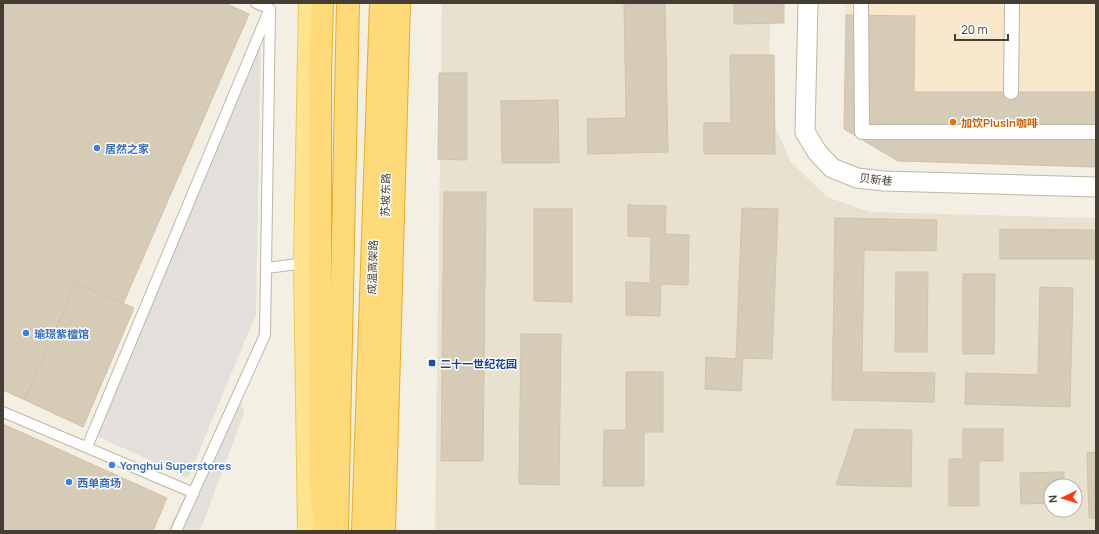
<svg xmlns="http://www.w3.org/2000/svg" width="1099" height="534" font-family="Manrope,'Noto Sans SC',sans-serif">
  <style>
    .residential { fill: #e8e1cf; fill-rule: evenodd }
    .commercial { fill: #f8e7ca }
    .parking { fill: #e3e0db }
    .building { fill: #d5cbb6; stroke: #d1c3a9 }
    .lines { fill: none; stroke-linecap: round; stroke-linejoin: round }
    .service-casing { stroke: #bfb7a4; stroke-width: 12 }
    .pedestrian-casing { stroke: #bfb7a4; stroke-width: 16 }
    .minor-casing { stroke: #bfb7a4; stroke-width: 21 }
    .primary-casing { stroke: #efc754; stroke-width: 24 }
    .trunk-casing { stroke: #edaa22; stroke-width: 24 }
    .service { stroke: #fff; stroke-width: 10 }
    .pedestrian { stroke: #fff; stroke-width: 14 }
    .minor { stroke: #fff; stroke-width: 19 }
    .primary { stroke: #ffe48f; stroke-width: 22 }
    .trunk { stroke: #ffda78; stroke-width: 22 }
    .food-dot { fill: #e8710a; stroke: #fff; stroke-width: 1.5 }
    .shop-dot { fill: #3f7fe0; stroke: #fff; stroke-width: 1.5 }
    .transit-dot { fill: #1a4fb4; stroke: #fff; stroke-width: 1.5 }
    .labels { text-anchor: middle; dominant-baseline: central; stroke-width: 3; stroke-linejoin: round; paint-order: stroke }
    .food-label { font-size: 11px; font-weight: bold; fill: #c56008; stroke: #fff; text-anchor: start }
    .shop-label { font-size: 11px; font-weight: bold; fill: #366cbe; stroke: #fff; text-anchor: start }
    .street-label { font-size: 11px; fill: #453e32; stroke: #fff }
    .transit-label { font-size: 11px; font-weight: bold; fill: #164399; stroke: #fff; text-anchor: start }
  </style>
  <rect width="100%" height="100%" fill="#f3efe2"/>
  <path class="residential" d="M442,3H771L769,61L773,121L790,161L827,197L870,212L1096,218V531H435ZM1051,486H1075V510H1051Z"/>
  <path class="commercial" d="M846,3H1096V167L898,161L844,129Z"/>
  <g class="parking">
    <path d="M261,14L256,314L188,478L88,432Z"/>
    <path d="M236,389L244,413L200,531H168Z"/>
  </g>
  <g class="building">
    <path d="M3,3H225L249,14L123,304L76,283L25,400L3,390Z"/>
    <path d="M624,3H665L668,152L588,154L587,119L626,118Z"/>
    <path d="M734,3H784V23L734,24Z"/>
    <path d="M846,15L915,16L914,92H1096V167L898,161L844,129Z"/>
    <path d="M730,55H774L775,154H704V123H731Z"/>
    <path d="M439,73H467V160L438,159Z"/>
    <path d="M558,100L559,163H502L501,101Z"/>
    <path d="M444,192H486L483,461H441Z"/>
    <path d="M628,205L666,206L665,234L689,235L688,285L661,284L660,316L626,315V282L650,283L651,237L628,236Z"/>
    <path d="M742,208L778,209L772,359L743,358L741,391L705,389L706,357L736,359Z"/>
    <path d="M534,209H572V302L534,301Z"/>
    <path d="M835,218L937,220L936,251L864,250L862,372L935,373L934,402L832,400Z"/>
    <path d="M1000,229L1096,230V259H1000Z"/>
    <path d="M896,272H928L927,352H895Z"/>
    <path d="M963,274H995L994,354H963Z"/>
    <path d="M76,283L134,308L83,427L25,400Z"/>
    <path d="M1040,287L1073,288L1070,407L965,404L966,373L1038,375Z"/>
    <path d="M521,334H561L559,485L519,484Z"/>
    <path d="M626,372H663V432H644V486H603L604,430H626Z"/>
    <path d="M3,424L167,498L153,531H3Z"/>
    <path d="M855,429L912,430L911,487L836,485Z"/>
    <path d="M963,429H1003V461H979V506H949V459H963Z"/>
    <path d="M1096,452V518H1089L1087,453Z"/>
    <path d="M1064,472V486H1051V503L1021,504L1020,473Z"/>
  </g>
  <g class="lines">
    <g class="service-casing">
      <g id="service">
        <path d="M267,268L305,263"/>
        <path d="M3,412L194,493"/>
        <path d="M87,447L268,13"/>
        <path d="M176,531L265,335L270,9L256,3"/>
      </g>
    </g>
    <g class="pedestrian-casing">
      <g id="pedestrian">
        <path d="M861,3L862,132H1096"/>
        <path d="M1011,92L1012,3"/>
      </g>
    </g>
    <g class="minor-casing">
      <path id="minor" d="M808,3L805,132L817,152L832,168L857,178L884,181L1096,187"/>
    </g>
    <g class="primary-casing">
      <path id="primary" d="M309,531L305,263L310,3"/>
    </g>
    <g class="trunk-casing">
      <g id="trunk">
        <path d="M322,3L320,73V473L325,531"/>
        <path d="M337,530L348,3"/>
        <path d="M363,531L381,3"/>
        <path d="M384,531L399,3"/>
      </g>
    </g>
    <use href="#service" class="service"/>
    <use href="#pedestrian" class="pedestrian"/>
    <use href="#minor" class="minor"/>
    <use href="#primary" class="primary"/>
    <use href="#trunk" class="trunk"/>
  </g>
  <circle class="food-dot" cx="953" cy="122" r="4"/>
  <g class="shop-dot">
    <circle cx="97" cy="148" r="4"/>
    <circle cx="26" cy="333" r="4"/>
    <circle cx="112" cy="465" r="4"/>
    <circle cx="69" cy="482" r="4"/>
  </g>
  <rect class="transit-dot" x="428" y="359" width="8" height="8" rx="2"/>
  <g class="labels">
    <g class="food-label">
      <text x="961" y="122">加饮Plusln咖啡</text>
    </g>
    <g class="shop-label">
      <text x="105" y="148">居然之家</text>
      <text x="34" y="333">瑜璟紫檀馆</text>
      <text x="120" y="465">Yonghui Superstores</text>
      <text x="77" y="482">西单商场</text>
    </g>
    <g class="street-label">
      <text transform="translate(876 179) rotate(6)">贝新巷</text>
      <text transform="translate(385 195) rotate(-89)">苏坡东路</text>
      <text transform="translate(372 267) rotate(-88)">成温高架路</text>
    </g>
    <g class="transit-label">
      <text x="440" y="363">二十一世纪花园</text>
    </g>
  </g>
  <rect width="1099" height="534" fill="none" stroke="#453e32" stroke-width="8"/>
  <g transform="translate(1063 498) rotate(265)"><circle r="19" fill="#ffffff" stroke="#b5b2ad"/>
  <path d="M0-3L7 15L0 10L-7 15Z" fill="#ff3b0d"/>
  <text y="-6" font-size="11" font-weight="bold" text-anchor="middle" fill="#453e32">N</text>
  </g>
  <path d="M955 34v6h53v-6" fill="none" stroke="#453e32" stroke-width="2"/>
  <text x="961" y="34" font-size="12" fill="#453e32" stroke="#ffffff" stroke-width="3" paint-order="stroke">20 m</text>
</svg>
